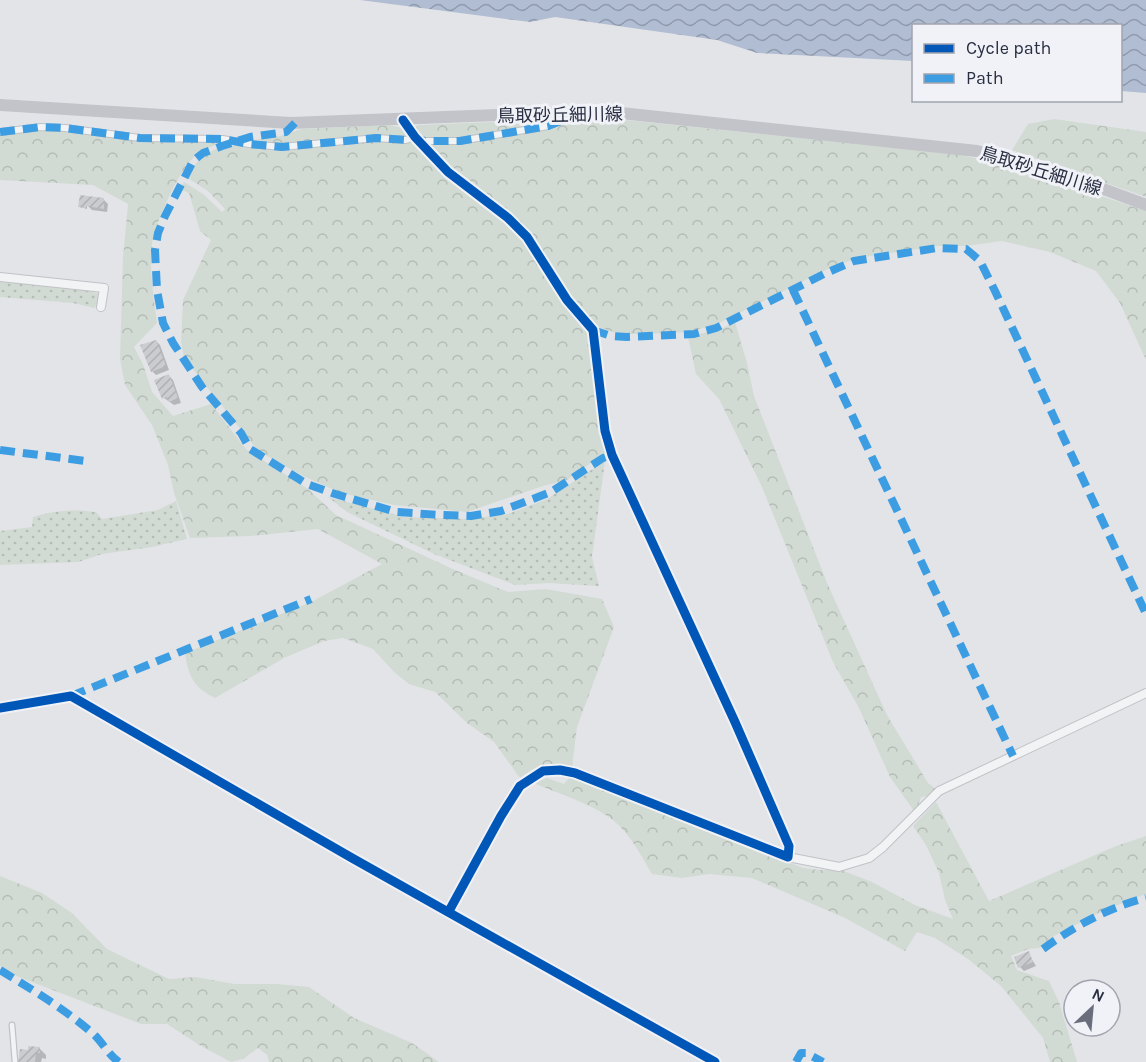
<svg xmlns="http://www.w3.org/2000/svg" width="1146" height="1062" font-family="Karla,'Noto Sans JP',sans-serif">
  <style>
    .grass { fill: url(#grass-dots) }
    .forest { fill: url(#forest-crowns) }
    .water { fill: url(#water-waves) }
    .shadow { fill: #0003 }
    .building { fill: url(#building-hatch) }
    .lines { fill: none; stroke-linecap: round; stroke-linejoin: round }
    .service-casing { stroke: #c1c2c6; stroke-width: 7 }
    .pedestrian-casing { stroke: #c1c2c6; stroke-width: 8 }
    .minor-casing { stroke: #c1c2c6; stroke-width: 10 }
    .service { stroke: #f2f3f5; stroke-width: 4.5 }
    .pedestrian { stroke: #f2f3f5; stroke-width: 6 }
    .minor { stroke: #f2f3f5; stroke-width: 8 }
    .secondary { stroke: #c3c4ca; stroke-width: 12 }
    .quiet { stroke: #3d9de3; stroke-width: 8; stroke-dasharray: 15 8; stroke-linecap: butt }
    .cycleway-casing { stroke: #f0f2f7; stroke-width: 13 }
    .cycleway { stroke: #0057b8; stroke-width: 9 }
    .labels { text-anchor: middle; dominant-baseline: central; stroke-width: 6; stroke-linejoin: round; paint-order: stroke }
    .street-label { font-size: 18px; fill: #292f42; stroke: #f0f2f7 }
  </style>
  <defs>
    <pattern id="grass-dots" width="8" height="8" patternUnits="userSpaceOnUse" patternTransform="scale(1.5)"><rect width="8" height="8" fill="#d2dbd3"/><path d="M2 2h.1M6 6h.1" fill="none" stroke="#b4bcb6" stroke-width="1.8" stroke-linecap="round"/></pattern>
    <pattern id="forest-crowns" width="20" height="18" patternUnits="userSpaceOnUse" patternTransform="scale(1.5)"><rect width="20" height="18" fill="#d2dbd3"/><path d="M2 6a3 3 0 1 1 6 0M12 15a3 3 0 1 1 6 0" fill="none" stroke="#b4bcb6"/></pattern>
    <pattern id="water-waves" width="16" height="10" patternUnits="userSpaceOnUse" patternTransform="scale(1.5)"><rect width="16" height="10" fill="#b1bdd3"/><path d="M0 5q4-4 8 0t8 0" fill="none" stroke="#909aad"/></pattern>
    <pattern id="building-hatch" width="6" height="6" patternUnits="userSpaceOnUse" patternTransform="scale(1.5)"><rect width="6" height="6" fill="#cbccd0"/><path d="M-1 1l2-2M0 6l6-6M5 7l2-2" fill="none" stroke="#aeb0b4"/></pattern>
  </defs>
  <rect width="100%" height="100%" fill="#e3e4e8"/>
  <g class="grass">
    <path d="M0,279L84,290L100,294L95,308L73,303L0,297Z"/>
    <path d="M605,461L592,557L599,586L549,583L515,585L434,554L347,512L328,497L405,517L468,519L508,514L547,499Z"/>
    <path d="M176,501L187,539L152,547L102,554L78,562L0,565V531L32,527L33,517C55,510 74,509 96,512L102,519L158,510Z"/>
  </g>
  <g class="forest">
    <path d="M564,119L456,140L422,139L415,127L418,125Z"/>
    <path d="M573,119H616L956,154L1008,165L1146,211V360L1120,303L1096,271L1050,252L1002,241L966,246H938L858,258L834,266L715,325L687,332L649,334H620L598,327L589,321L572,300L533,240L452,171L425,143C475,143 527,137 573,119Z"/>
    <path d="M1054,119L1146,132V197L1012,150L1028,124Z"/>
    <path d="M388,125L399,127L411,137L289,145L242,142L280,136L302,129Z"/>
    <path d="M39,130L73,131L152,142L192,140L226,141C214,146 202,149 193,158C179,171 154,225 152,245C149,270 154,298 157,323L134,347L143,364L152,392L173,416L211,404L246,449L308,489L336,515L455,570L508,592L546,589L602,599L614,627L577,727L572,767C553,760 535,766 520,778L494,742L467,723L435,692L409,684L394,672L373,649L343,638L324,641L284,658L215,698C194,688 188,676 185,653L313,601L382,564L318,529L251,536L190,538L174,493L168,465L152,425L125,385L120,359L123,258L128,204L93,185L0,180V134Z"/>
    <path d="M375,139L413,140L518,232L583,325L591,342L608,451L567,480L543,486L467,512L394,505L341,493L303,476L258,451L184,358L181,341L183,300L211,240L200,231L189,193L180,189L184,182L203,194L222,212L225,209L208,191L186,177C215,129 248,151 291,148C319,146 347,142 375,139Z"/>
    <path d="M735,322L747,363L754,396L827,583L887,715L928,783L936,789L929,796L921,797L918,806L914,811L890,777L859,708L833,662L762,487L719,399L696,374L688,337L723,328Z"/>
    <path d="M574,777L803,868L819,870H841L872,882L915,905L953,919L945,900L939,873L926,845L913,826L936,802L989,901L1116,846L1146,836V894L1103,911L1054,936L1039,948L1028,949L1011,956L1017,970L1049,981L1059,1002L1077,1062H1050L1043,1038L1001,986L968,959L935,938L917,932L905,951L845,918L752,878L709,874L682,878L652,874C641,856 631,835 614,821C597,806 555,792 533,783L547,778L564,784L569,778Z"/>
    <path d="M0,876L42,893L72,913L107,949L169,979L195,977L235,984H277L309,987L354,1018L412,1043L439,1062H269L267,1055L258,1048L243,1059L231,1062L201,1046L167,1024H141L14,975L0,966Z"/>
  </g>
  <path class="water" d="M360,0H1146V93L1121,91L1120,26H914L913,61L757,53L717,40L555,17L530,22Z"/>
  <g class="shadow">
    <path d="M104,200L108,204L107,212L92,210L87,205V209L80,207Z"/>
    <path d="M156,341L160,345L169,370L156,375L152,371Z"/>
    <path d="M169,376L173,380L181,403L174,405L164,398L156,380Z"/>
    <path d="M1028,953L1036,966L1024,971L1020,967Z"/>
    <path d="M40,1049L46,1055V1059L42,1058L41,1062H20Z"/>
  </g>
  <g class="building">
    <path d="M80,195L104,198V209L86,206V208L78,207Z"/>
    <path d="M156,340L166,366L151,372L140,345Z"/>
    <path d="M169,374L178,398L169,402L167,397L162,399L154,380Z"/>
    <path d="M1029,951L1033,962L1018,968L1014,957Z"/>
    <path d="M28,1046L40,1047V1053H36L35,1062H18L20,1049L28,1050Z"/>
  </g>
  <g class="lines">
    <g class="service-casing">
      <path id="service" d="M12,1025L15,1062"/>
    </g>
    <g class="pedestrian-casing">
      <path id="pedestrian" d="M0,132L41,127L65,128L140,138L223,139L249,144L282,147L376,138L406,140L415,137L424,141H460L548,126L568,118"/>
    </g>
    <g class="minor-casing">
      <g id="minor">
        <path d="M403,120L415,137L448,172L508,218L527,237L567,300L593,330L605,431L612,455L735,722L789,846L788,857L575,773L560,770L543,771L520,786L501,816L449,911"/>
        <path d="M0,277L104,288L101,307"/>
        <path d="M0,708L71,696L352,858L715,1062"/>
        <path d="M788,857L839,867L869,858L883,847L939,791L1146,693"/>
      </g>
    </g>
    <use href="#service" class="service"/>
    <use href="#pedestrian" class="pedestrian"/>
    <use href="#minor" class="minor"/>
    <path class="secondary" d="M0,105L291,123L602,111L977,151L1098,187L1146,205"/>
    <g class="quiet">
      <path d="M295,123L286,132L250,137L222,146L203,153L193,161L165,216L158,233L155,250L157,290L163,323L173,343L202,387L241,433L250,449L307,484L335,494L396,512L441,515L471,516L501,511L551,492L603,458L612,455"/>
      <path d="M0,132L41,127L65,128L140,138L223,139L249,144L282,147L376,138L406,140L415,137L424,141H460L548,126L568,118"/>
      <path d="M793,290L1013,756"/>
      <path d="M593,330L611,336L627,337L694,334L716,328L826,273L854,261L937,248L966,249L972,254L980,261L995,291L1146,614"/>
      <path d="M0,450L86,461"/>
      <path d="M71,696L311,599"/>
      <path d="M1043,949C1073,927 1109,907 1146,898"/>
      <path d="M0,970C31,989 63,1008 90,1031C102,1040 107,1054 119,1062"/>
      <path d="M796,1062L801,1053H806L823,1062"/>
    </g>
    <g class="cycleway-casing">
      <g id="cycleway">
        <path d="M403,120L415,137L448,172L508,218L527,237L567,300L593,330L605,431L612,455L735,722L789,846L788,857L575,773L560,770L543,771L520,786L501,816L449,911"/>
        <path d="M0,708L71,696L352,858L715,1062"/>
      </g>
    </g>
    <use href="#cycleway" class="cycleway"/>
  </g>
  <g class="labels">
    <g class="street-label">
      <text transform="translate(560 115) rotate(-1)">鳥取砂丘細川線</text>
      <text transform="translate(1041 171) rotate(17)">鳥取砂丘細川線</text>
    </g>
  </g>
  <rect x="912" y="24" width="210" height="78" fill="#f0f2f7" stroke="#a0a4af" stroke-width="1.5"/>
  <rect x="924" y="44" width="30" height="9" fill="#0057b8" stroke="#a0a4af" stroke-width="1.5"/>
  <text x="966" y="54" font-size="18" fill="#292f42">Cycle path</text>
  <rect x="924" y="74" width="30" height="9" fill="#3d9de3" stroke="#a0a4af" stroke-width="1.5"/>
  <text x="966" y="84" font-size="18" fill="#292f42">Path</text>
  <g transform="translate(1092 1008) rotate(26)"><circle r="28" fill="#f0f2f7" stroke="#a0a4af" stroke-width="1.5"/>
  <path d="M0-4.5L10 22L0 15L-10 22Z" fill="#6a6e7c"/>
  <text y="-9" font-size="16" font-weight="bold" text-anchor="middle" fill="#292f42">N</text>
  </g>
</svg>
